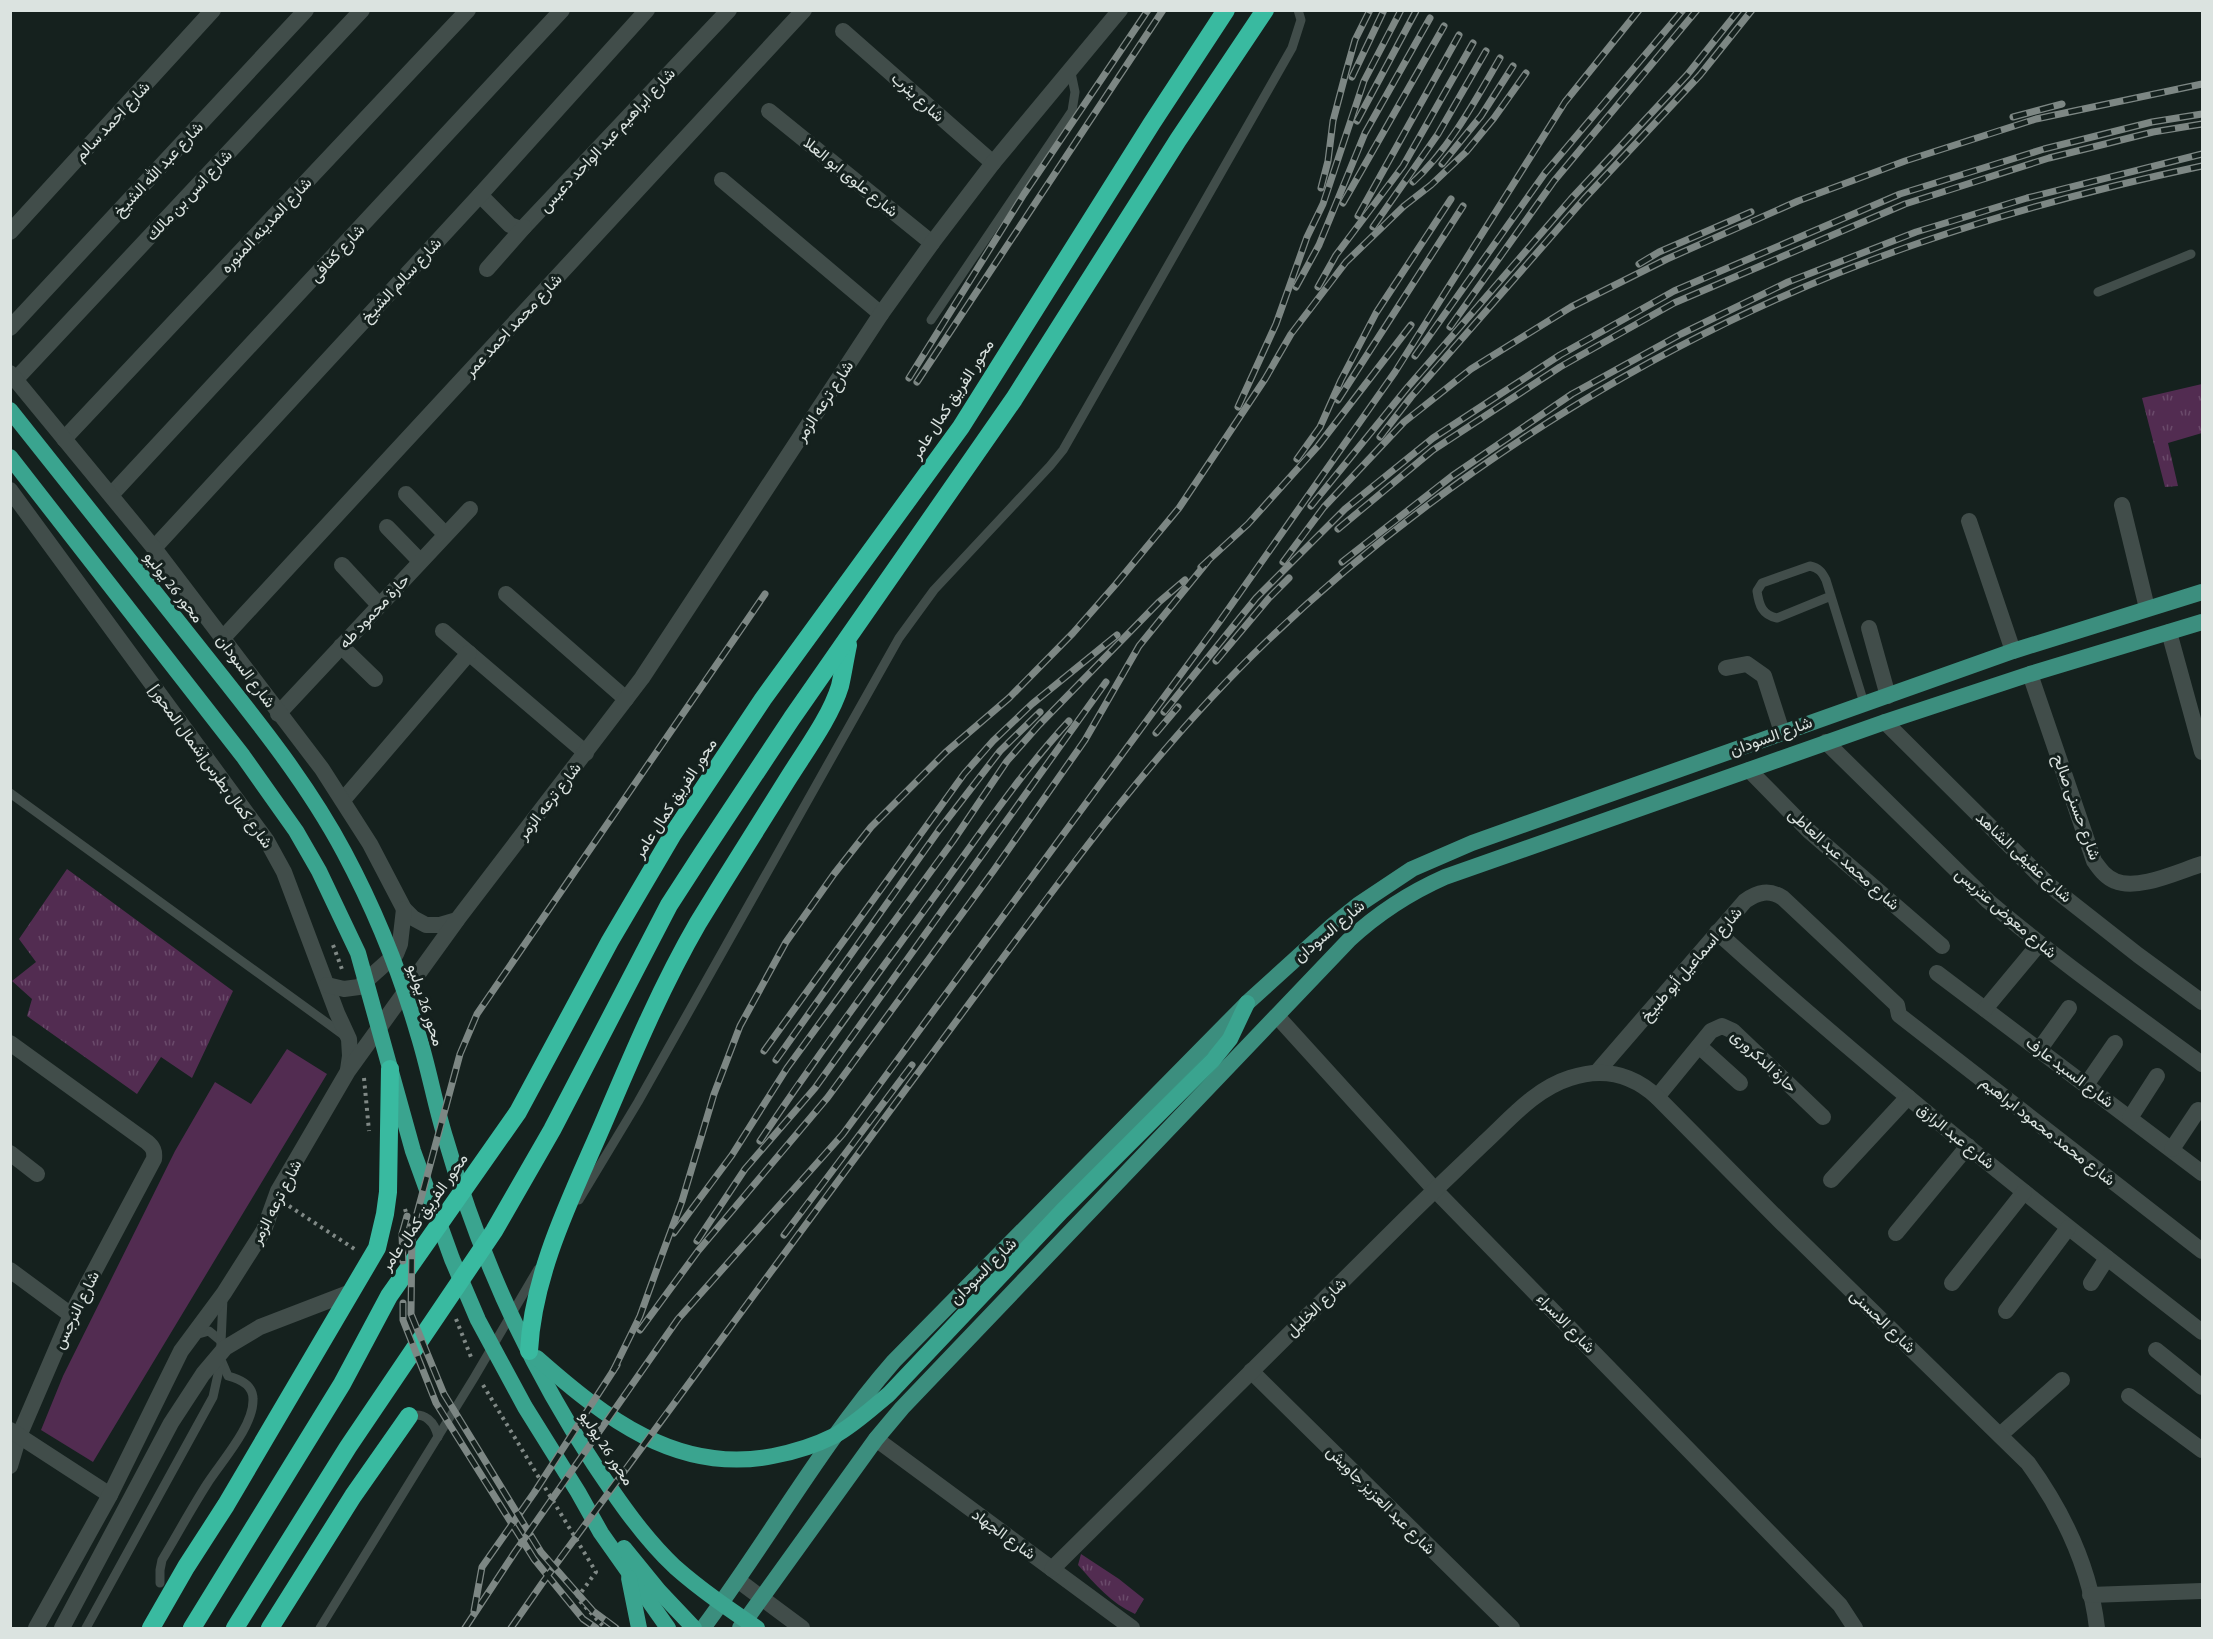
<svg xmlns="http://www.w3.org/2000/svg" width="2213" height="1639" font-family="'Crimson Pro',Vazirmatn,serif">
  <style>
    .grass { fill: url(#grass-tufts) }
    .park { fill: #522c51 }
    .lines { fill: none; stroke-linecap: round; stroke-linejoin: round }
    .path { stroke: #808986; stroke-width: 4; stroke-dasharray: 3 4.5; stroke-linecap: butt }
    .service { stroke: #414d4a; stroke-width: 9 }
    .minor { stroke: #414d4a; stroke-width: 16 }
    .tertiary { stroke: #414d4a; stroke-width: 16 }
    .secondary { stroke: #414d4a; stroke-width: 16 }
    .primary { stroke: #3c8e7e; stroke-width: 16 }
    .trunk { stroke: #3aa48f; stroke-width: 16 }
    .motorway { stroke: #39baa0; stroke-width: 18 }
    .rail-casing { stroke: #7d8784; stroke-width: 7 }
    .rail { stroke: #15211e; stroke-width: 4.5; stroke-dasharray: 14; stroke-linecap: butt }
    .labels { text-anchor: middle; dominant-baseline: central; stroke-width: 6; stroke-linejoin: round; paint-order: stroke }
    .street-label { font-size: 16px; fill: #dbe3e0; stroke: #15211e }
  </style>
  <defs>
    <pattern id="grass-tufts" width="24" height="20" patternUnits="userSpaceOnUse" patternTransform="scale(1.5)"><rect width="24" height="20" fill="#522c51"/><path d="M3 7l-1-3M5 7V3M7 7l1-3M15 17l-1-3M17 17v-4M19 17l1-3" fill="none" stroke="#6a4a6a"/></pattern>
  </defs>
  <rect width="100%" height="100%" fill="#15211e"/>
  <g class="grass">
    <path d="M2202,384V433L2168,443L2178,486L2165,487L2142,398Z"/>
    <path d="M67,869L233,991L192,1078L161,1057L137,1094L27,1016L32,999L12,981L36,962L19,939Z"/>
    <path d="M1081,1554L1119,1579L1144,1599L1135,1614C1111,1603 1095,1584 1078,1565Z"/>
  </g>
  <path class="park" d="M287,1049L327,1074L93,1462L41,1430L63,1376L175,1151L215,1082L251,1104Z"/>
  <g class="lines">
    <g class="path">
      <path d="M333,945L343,972"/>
      <path d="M364,1078L369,1131"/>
      <path d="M289,1206L356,1250"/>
      <path d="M405,1209L411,1229L415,1228"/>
      <path d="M456,1319L471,1357"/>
      <path d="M483,1385L596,1572L577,1598L605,1628"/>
    </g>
    <g class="service">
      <path d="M2098,292L2191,254"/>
      <path d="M931,320L1072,111L1075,92L1070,68"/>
      <path d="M1831,596L1777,618C1762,615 1759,605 1757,591L1762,583L1810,566C1819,568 1822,572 1826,580L1864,703"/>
      <path d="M10,793L345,1036"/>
      <path d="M579,1200L638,1102L899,638L934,590L1050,466L1063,450L1292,48L1301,20L1298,10"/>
      <path d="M195,1335L209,1331L221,1341"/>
      <path d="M409,1416C425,1412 435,1422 438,1437"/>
      <path d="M160,1583V1570L162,1560C177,1535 191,1509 207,1484C221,1462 254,1426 253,1399C253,1385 240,1379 228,1376L222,1362"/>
      <path d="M86,1628L213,1397L220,1365L223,1298"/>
      <path d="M320,1628L474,1378L538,1269"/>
    </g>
    <g class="minor">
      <path d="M843,31L993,163"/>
      <path d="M769,111L932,243"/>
      <path d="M722,180L881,314"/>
      <path d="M480,195L510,225L520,229L524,227L729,10"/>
      <path d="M10,232L213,10"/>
      <path d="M487,269L524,227"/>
      <path d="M10,328L306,10"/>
      <path d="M16,379L362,10"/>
      <path d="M64,439L468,10"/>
      <path d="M406,494L445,534"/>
      <path d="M111,495L562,10"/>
      <path d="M2122,505L2147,608"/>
      <path d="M1969,521L2013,651"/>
      <path d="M387,527L420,561"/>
      <path d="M154,548L480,195L647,10"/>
      <path d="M342,565L379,605"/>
      <path d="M506,594L626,699"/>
      <path d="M1869,628L1888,696"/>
      <path d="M443,631L586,753"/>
      <path d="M2169,632L2202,752"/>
      <path d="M222,639L804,10"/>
      <path d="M341,646L375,679"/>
      <path d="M1726,668L1747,664L1764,676L1782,732"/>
      <path d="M2030,674L2094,861C2100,869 2105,877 2115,881C2138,891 2179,871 2202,864"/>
      <path d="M278,714L470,509"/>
      <path d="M1885,722L2049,885L2138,955L2202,1002"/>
      <path d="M1826,742L1988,901C2056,959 2130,1011 2202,1064"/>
      <path d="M1749,770L1809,831L1942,946"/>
      <path d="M343,800L469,653"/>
      <path d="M1717,932C1873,1073 2037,1204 2202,1332"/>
      <path d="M1937,973L2202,1173"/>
      <path d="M1985,1009L2039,944"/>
      <path d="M1277,1016L1435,1190L1840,1605L1855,1628"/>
      <path d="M10,1043L147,1142C153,1147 155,1151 154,1159L71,1315L19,1436L10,1466"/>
      <path d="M1699,1046L1740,1083"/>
      <path d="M2039,1050L2069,1008"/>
      <path d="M1597,1072L1745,901C1758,892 1769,889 1783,898L1897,1005L1899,1015L2202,1251"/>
      <path d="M2086,1085L2115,1043"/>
      <path d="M1657,1097L1711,1031L1722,1026L1733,1031L1823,1117"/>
      <path d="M2130,1118L2157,1076"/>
      <path d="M2172,1149L2198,1110"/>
      <path d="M10,1153L37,1174"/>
      <path d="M1831,1180L1908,1097"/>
      <path d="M1896,1233L1968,1146"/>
      <path d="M10,1270L71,1315"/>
      <path d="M1952,1283L2024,1192"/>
      <path d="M2091,1283L2107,1258"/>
      <path d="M2006,1311L2068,1228"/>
      <path d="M2156,1350L2202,1387"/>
      <path d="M1251,1371L1512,1628"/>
      <path d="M2129,1396L2202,1450"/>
      <path d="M10,1430L110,1495"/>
      <path d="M2000,1435L2062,1380"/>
      <path d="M876,1439L1132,1628"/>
      <path d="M1052,1569C1166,1455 1281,1342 1396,1228C1425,1199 1455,1171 1484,1143C1510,1119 1535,1089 1570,1078C1603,1067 1632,1074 1657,1097L1781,1222L2028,1463C2064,1513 2090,1567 2097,1628"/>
      <path d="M2090,1595L2202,1591"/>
    </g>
    <g class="tertiary">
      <path d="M10,373L154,548L322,769L370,844L404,909L413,918L426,925H440L457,920"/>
      <path d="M10,490L267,841L284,872L337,1013L349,1039L350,1056L348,1070"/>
      <path d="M327,985L344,989L359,987L396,954L400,944L404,909"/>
      <path d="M36,1628L110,1495L181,1351L224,1293L264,1230L278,1191L348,1071L457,920L642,678L881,314L932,243L993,163L1120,10"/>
      <path d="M62,1628L171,1423L203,1374L225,1348L260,1327L351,1292"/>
    </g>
    <path class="secondary" d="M739,1581L802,1628"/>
    <g class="primary">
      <path d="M703,1628C768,1541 822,1443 894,1361L1247,1003L1333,925L1358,905L1412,869L1472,843L2013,651L2202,592"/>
      <path d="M740,1628L876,1439L902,1408L1349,940C1378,913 1409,893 1445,877L1885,722L2030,674L2202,622"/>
    </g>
    <g class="trunk">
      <path d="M10,410C72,488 134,566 196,644C249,711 304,777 344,852C375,910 400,972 418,1034C429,1069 435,1105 446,1140C479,1255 529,1365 594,1464C618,1500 644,1538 675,1567C701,1590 729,1609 757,1628"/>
      <path d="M10,457L243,756L296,831L319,871L358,953L413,1151L452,1259L478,1320L525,1407L578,1492L601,1533L668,1628"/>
      <path d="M537,1358C604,1417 677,1475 773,1456C794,1452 814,1446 834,1436C854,1425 871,1409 889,1394L1062,1211L1213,1060L1230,1039L1247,1003"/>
      <path d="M624,1548L659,1591L694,1628"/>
      <path d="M629,1578L639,1628"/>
    </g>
    <g class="motorway">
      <path d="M529,1351C533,1272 572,1196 603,1124C632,1056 661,987 698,923C728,874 759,825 789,777C806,750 831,716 840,686C843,673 845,659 848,645"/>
      <path d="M151,1628L186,1567L226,1505L377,1248L385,1214L388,1192L390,1069"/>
      <path d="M192,1628L342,1384L389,1296L518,1112L610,941L673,834L763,699L961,427L1152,123L1226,10"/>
      <path d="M235,1628L348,1447L494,1231L552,1130L669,905L702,854L792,718L1014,399L1178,140L1265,10"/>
      <path d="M270,1628L353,1496L409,1416"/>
    </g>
    <g class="rail-casing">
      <g id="rail">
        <path d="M1352,77L1384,10"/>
        <path d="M2013,117L2062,104"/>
        <path d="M1357,121L1416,11"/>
        <path d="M1442,164L1481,116L1513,66"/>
        <path d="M1413,182C1450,148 1475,101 1500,58"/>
        <path d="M1321,188L1328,161L1333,121L1346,72L1355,40L1370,10"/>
        <path d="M1343,203L1444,26"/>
        <path d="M1358,216L1459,35"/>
        <path d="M1373,227L1438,134L1486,51"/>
        <path d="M1639,264L1659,252L1751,212"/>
        <path d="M1296,287L1319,245L1365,133L1430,18"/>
        <path d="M1318,287L1336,255L1403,166L1473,43"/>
        <path d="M1450,327L1554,181L1697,10"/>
        <path d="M1415,356L1545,173L1683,10"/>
        <path d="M909,378L1024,194L1148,10"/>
        <path d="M917,382L1163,10"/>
        <path d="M1338,400L1463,206"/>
        <path d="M1238,407L1276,324L1307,237L1323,204L1364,81L1401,10"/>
        <path d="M1380,437L1411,397L1584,199L1700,75L1752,10"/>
        <path d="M1297,459L1320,427L1341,380L1376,313L1451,199"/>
        <path d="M1311,506L1407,388L1571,199L1687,75L1739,10"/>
        <path d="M1338,529L1433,450L1560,367L1674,303L1905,204L2049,158L2153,132L2202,124"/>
        <path d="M1283,562L1324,507L1404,422L1471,369L1571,307L1667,259L1798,201L1905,161L2036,119L2202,84"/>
        <path d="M1342,562L1452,476L1572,394L1681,334L1788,282L1916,232L2027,198L2202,154"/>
        <path d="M1201,567L1248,524L1318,446L1411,325"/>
        <path d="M1216,661L1269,598L1289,578"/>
        <path d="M1164,712L1256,598L1345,509L1433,438L1560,355L1674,291L1900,194L2044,149L2152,122L2202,114"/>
        <path d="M1156,733L1178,707"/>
        <path d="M764,1051L964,774L993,741L1032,704L1117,635"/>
        <path d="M776,1060L939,830L1000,751L1040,712"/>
        <path d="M760,1141C815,1058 875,978 934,897C977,838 1019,775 1069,721"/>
        <path d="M674,1233L732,1155L787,1068L953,841L1007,761L1039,725L1159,602L1185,580"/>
        <path d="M784,1235L912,1065"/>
        <path d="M697,1241L745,1169L815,1088L1106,682"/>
        <path d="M403,1261L402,1234L407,1216"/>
        <path d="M403,1303V1320L436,1403L534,1559L583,1619L596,1628"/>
        <path d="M640,1330L698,1251L828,1097L994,870L1085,740L1139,646L1208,561"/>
        <path d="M613,1371L640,1316L663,1252L682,1201L714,1094L740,1026L786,942L834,874L871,827L946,752L1009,698L1073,633L1116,584L1179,508L1265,379L1291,334L1346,262L1404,206L1431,185L1466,152L1494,118L1526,73"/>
        <path d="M474,1611L482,1567L534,1493L617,1365"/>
        <path d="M465,1628L515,1552L678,1319L843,1134L1220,621L1395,372L1565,102L1639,10"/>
        <path d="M511,1628L543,1582C677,1399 811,1217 946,1035C1047,899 1144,759 1267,641C1448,468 1682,324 1919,243C2012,211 2107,186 2202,166"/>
        <path d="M616,1628L593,1611L541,1552L444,1394L411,1314L412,1232L460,1054L477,1014L765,594"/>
      </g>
    </g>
    <use href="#rail" class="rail"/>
  </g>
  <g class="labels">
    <g class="street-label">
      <text transform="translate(918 97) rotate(42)">شارع يثرب</text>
      <text transform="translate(112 121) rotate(-47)">شارع احمد سالم</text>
      <text transform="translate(607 140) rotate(-47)">شارع ابراهيم عبد الواحد دعبس</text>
      <text transform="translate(158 169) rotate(-47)">شارع عبد الله الشيخ</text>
      <text transform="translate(851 177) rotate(39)">شارع علوى ابو العلا</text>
      <text transform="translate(189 195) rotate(-47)">شارع انس بن مالك</text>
      <text transform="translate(266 225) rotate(-47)">شارع المدينه المنوره</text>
      <text transform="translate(337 253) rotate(-47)">شارع كفافى</text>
      <text transform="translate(401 280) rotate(-47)">شارع سالم الشيخ</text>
      <text transform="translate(513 325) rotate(-47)">شارع محمد احمد عمر</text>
      <text transform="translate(952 399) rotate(-57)">محور الفريق كمال عامر</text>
      <text transform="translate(824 401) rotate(-57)">شارع ترعه الزمر</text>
      <text transform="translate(174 587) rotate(52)">محور 26 يوليو</text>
      <text transform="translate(374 611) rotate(-47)">حارة محمود طه</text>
      <text transform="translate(246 671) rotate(53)">شارع السودان</text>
      <text transform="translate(1771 736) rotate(-20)">شارع السودان</text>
      <text transform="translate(211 766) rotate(54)">شارع كمال بطرس[شمال المحور]</text>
      <text transform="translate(675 798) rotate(-57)">محور الفريق كمال عامر</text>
      <text transform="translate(549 801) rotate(-52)">شارع ترعه الزمر</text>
      <text transform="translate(2077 807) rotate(70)">شارع حسنى صالح</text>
      <text transform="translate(2024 857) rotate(43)">شارع عفيفى الشاهد</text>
      <text transform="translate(1844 859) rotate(42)">شارع محمد عبد العاطى</text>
      <text transform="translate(2006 913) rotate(41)">شارع معوض عتريس</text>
      <text transform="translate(1329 931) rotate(-40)">شارع السودان</text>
      <text transform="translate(1691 964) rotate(-49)">شارع اسماعيل أبو طبيخ</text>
      <text transform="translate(426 1005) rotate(72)">محور 26 يوليو</text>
      <text transform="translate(1764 1061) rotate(43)">حارة الدكرورى</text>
      <text transform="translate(2070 1072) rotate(37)">شارع السيد عارف</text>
      <text transform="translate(2048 1131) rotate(38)">شارع محمد محمود ابراهيم</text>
      <text transform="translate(1956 1136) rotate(39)">شارع عبد الرازق</text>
      <text transform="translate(276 1202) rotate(-63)">شارع ترعه الزمر</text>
      <text transform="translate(424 1212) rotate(-55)">محور الفريق كمال عامر</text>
      <text transform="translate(983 1271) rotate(-45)">شارع السودان</text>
      <text transform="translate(1316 1307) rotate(-44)">شارع الخليل</text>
      <text transform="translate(76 1310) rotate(-64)">شارع النرجس</text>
      <text transform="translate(1883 1321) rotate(44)">شارع الحسنى</text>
      <text transform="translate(1566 1323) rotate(46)">شارع الاسراء</text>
      <text transform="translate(607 1448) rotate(57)">محور 26 يوليو</text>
      <text transform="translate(1381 1500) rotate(45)">شارع عبد العزيز جاويش</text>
      <text transform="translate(1004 1534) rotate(36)">شارع الجهاد</text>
    </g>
  </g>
  <rect width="2213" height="1639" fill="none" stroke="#dbe3e0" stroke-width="24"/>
</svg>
